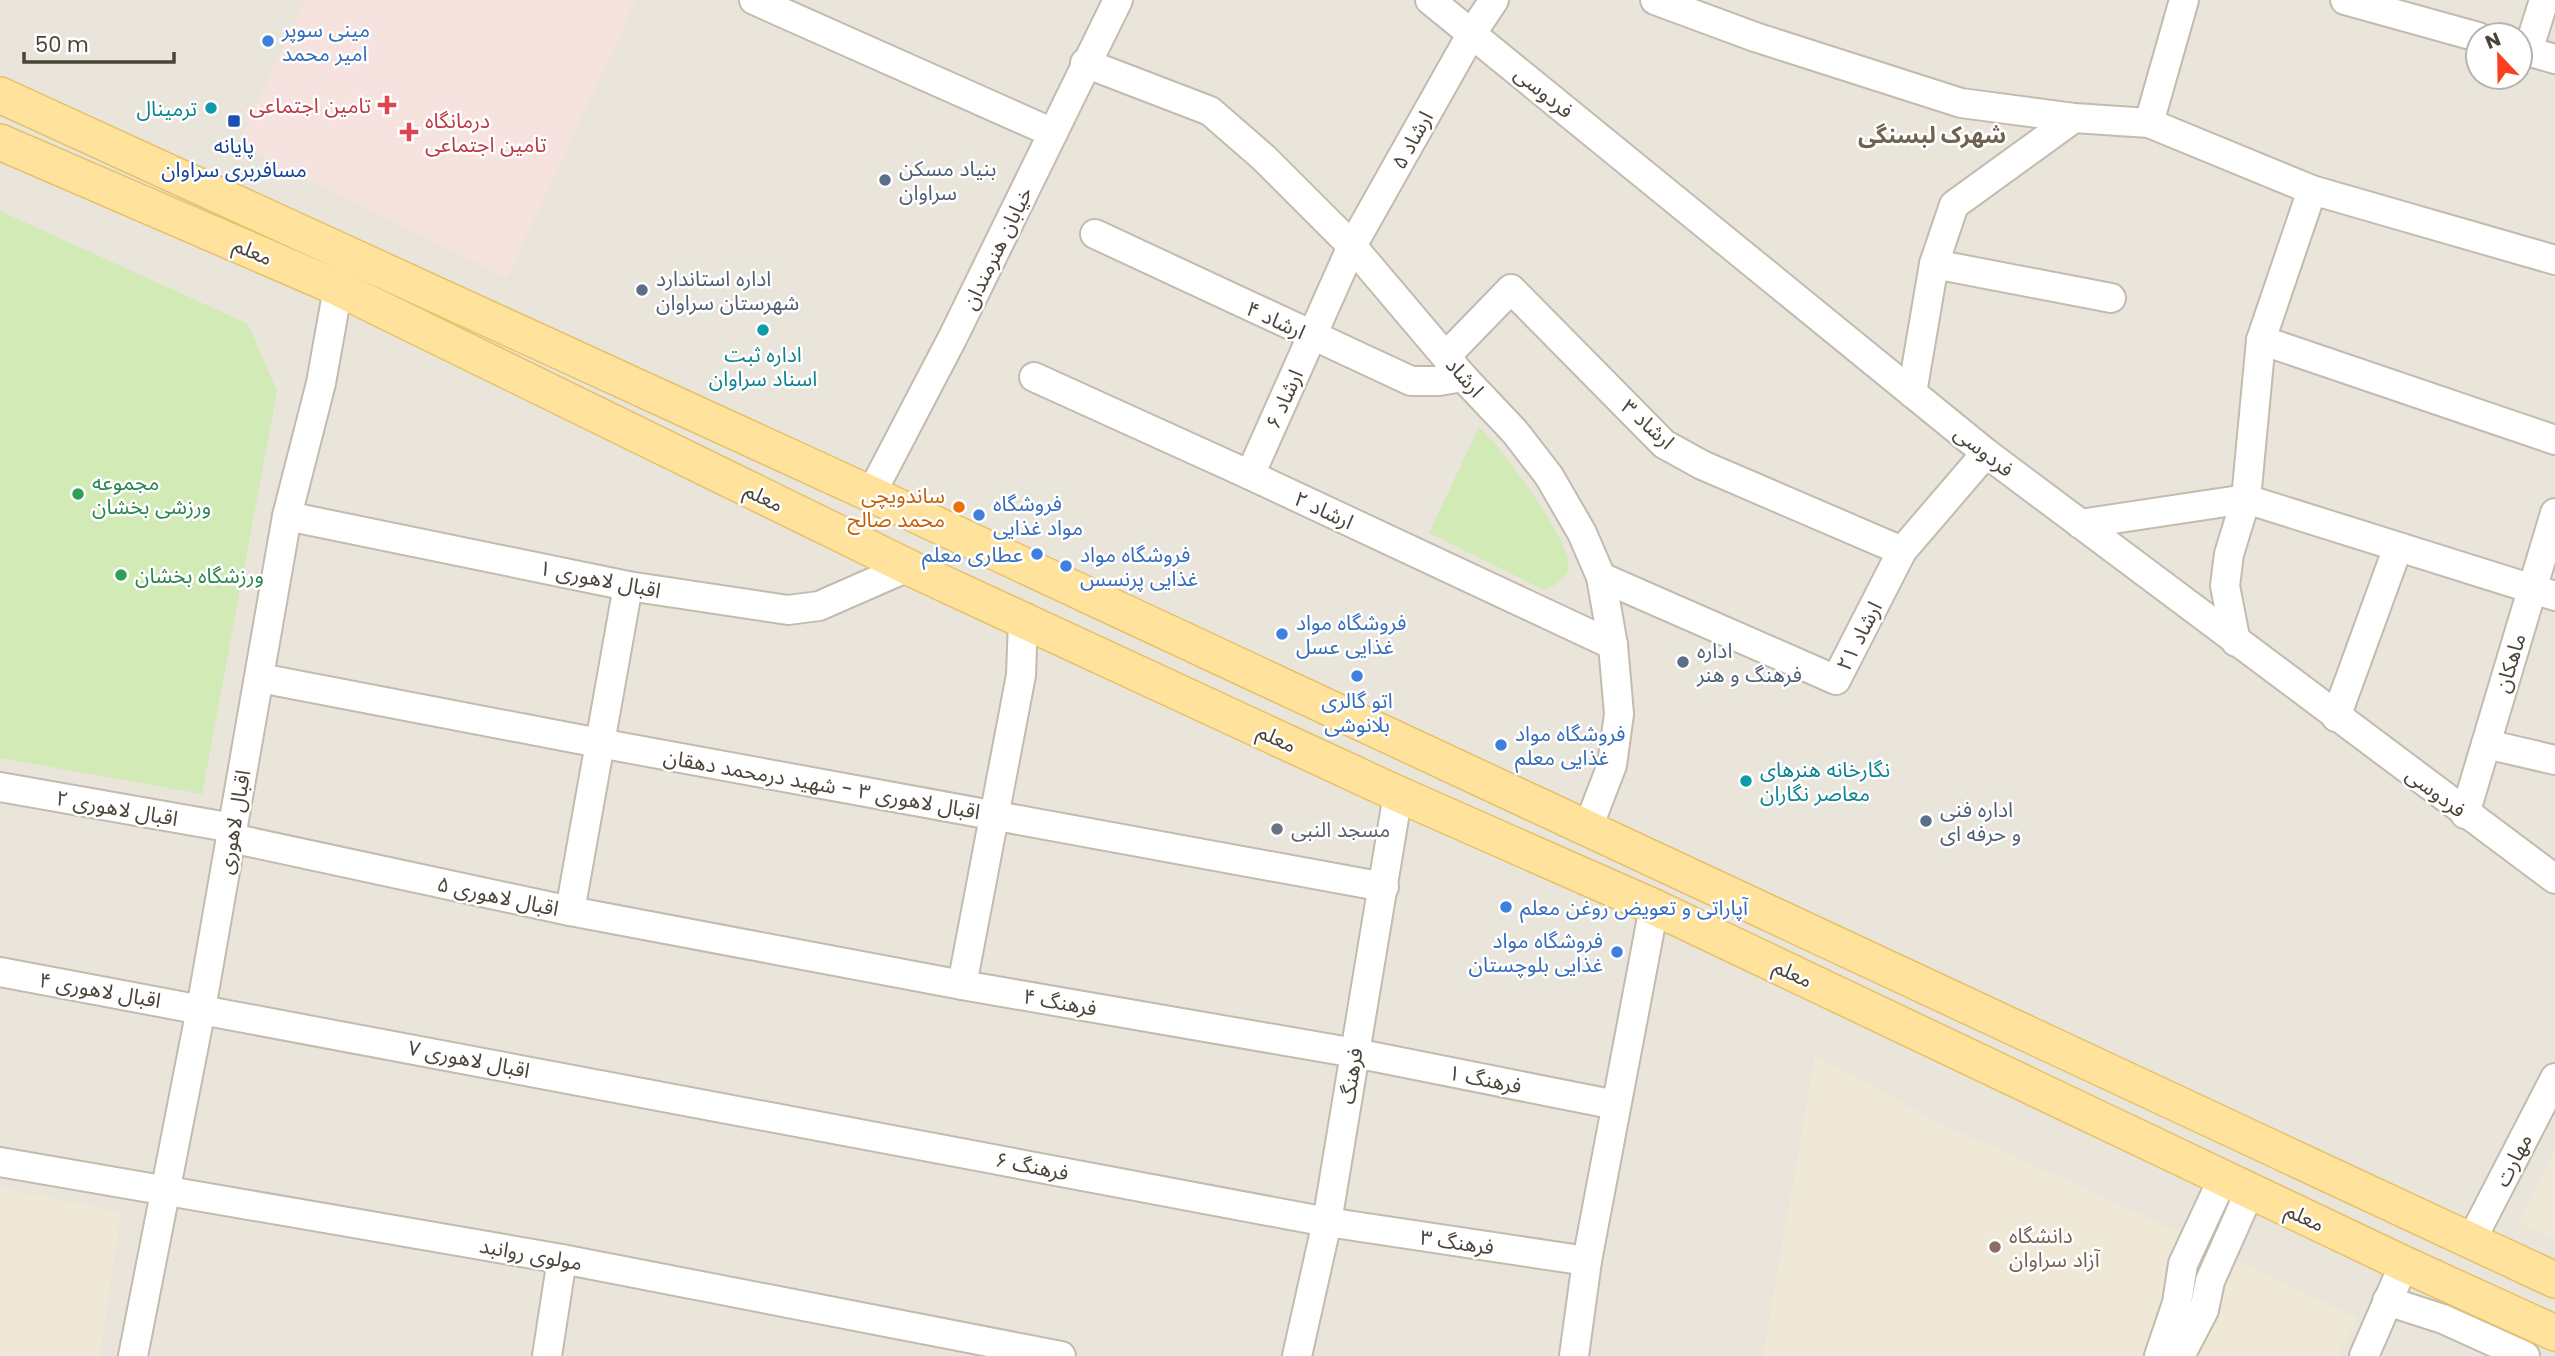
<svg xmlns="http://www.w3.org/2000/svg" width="2555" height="1356" font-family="Poppins,'Noto Sans Arabic',sans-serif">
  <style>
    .residential { fill: #eae5da; fill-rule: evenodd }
    .education { fill: #efe8d6 }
    .medical { fill: #f6e3e0 }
    .green { fill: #d2eab5 }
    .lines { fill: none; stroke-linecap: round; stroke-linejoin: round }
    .minor-casing { stroke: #c2bbae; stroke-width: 32 }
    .major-casing { stroke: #e6c16a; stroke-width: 38 }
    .minor { stroke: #fff; stroke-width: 28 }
    .major { stroke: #ffe39c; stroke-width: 35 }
    .shop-dot { fill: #3f7fe0; stroke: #fff; stroke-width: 2.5 }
    .health-dot { fill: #e0444e; stroke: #fff; stroke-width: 2.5 }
    .culture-dot { fill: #0f9aa8; stroke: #fff; stroke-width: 2.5 }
    .transit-dot { fill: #1a4fb4; stroke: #fff; stroke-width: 2.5 }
    .service-dot { fill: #5c6f8a; stroke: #fff; stroke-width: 2.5 }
    .leisure-dot { fill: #2e9e5b; stroke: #fff; stroke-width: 2.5 }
    .food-dot { fill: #e8710a; stroke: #fff; stroke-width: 2.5 }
    .worship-dot { fill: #6b7280; stroke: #fff; stroke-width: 2.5 }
    .education-dot { fill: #8d6e63; stroke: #fff; stroke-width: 2.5 }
    .labels { text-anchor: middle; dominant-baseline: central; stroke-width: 5; stroke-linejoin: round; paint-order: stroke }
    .shop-label { font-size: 21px; fill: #366cbe; stroke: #fff; text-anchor: start }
    .street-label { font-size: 21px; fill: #4b4439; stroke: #fff }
    .health-label { font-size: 21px; fill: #be3a42; stroke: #fff; text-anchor: end }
    .culture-label { font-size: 21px; fill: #0d838f; stroke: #fff; text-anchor: end }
    .transit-label { font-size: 21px; fill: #164399; stroke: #fff }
    .service-label { font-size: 21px; fill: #4e5e75; stroke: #fff; text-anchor: start }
    .leisure-label { font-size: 21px; fill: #27864d; stroke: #fff; text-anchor: start }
    .food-label { font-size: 21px; fill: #c56008; stroke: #fff; text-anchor: end }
    .worship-label { font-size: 21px; fill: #5b616d; stroke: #fff; text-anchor: start }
    .education-label { font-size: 21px; fill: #785e54; stroke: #fff; text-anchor: start }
    .neighbourhood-label { font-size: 23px; font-weight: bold; fill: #6e6250; stroke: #fff }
  </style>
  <rect width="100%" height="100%" fill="#f6f3ec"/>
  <path class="residential" d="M0,0H2555V1356H0ZM2478,35H2520V77H2478Z"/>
  <g class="education">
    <path d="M1815,1056L1945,1126L2100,1195L2357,1318L2339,1356H1763Z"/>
    <path d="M2555,1149V1239L2519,1223Z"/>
    <path d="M0,1188L121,1212L100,1356H0Z"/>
  </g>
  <path class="medical" d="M305,0H630L635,2L507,278L238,144Z"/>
  <g class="green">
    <path d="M0,211L248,324L277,391L202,794L0,758Z"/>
    <path d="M1479,427C1499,444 1576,546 1568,569C1565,581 1555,585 1544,590L1429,533Z"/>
  </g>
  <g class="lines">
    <g class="minor-casing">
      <g id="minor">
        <path d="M754,0L1053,133"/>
        <path d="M1430,0L1986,453L2555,879"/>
        <path d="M1655,0L1755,37L1961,103L2074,118L2149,123L2312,190L2555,260"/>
        <path d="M2345,0L2478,37"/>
        <path d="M2520,49L2555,59"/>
        <path d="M2528,51L2544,0"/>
        <path d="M1085,63L1210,111L1264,158L1352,246L1463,377L1515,432L1549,476L1582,533L1601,577L1613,645L1619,714L1612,765L1587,830"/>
        <path d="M2149,123L2184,0"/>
        <path d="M2312,190L2261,340L2555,440"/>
        <path d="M1095,234L1411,381H1439L1463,377"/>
        <path d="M1934,264L2111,298"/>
        <path d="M1446,356L1511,289L1664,444L1702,465L1902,551"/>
        <path d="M1034,377L1250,475L1613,645"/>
        <path d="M1912,393L1934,264L1954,205L2074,118"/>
        <path d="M1250,475L1352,246L1472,33L1494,0"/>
        <path d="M871,494L953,337L1118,0"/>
        <path d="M287,516L628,586L788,610L819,606L908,567"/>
        <path d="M2080,524L2246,499L2555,596"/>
        <path d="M1601,577L1836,680L1902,551L1986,453"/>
        <path d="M2236,642L2225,586L2229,554L2246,499L2261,340"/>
        <path d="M260,678L599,743L1384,887"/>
        <path d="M2336,717L2398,547"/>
        <path d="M2486,744L2555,760"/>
        <path d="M0,787L233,828"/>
        <path d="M2465,814L2555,513"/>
        <path d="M231,838L570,911L962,985L1355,1053L1616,1105"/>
        <path d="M570,911L628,586"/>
        <path d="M0,972L1327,1222L1587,1261"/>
        <path d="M962,985L1021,675L1023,621"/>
        <path d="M0,1162L562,1259L1061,1356"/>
        <path d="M2471,1241L2555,1078"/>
        <path d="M2387,1301L2443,1319L2525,1356"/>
        <path d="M133,1356L201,1009L287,516L321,383L338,288"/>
        <path d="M547,1356L562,1259"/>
        <path d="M1297,1356L1327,1222L1398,794"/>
        <path d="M1574,1356L1587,1261L1654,907"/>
        <path d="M2159,1356L2177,1303L2183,1264L2223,1178"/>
        <path d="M2180,1356L2204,1310L2210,1281L2250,1191"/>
        <path d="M2364,1356L2404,1264"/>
      </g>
    </g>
    <g class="major-casing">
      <g id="major">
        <path d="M0,95L871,494L2555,1280"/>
        <path d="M0,142L338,288L908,567L1398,794L1654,907L2404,1264L2555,1333"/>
      </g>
    </g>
    <use href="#minor" class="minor"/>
    <use href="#major" class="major"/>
  </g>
  <g class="shop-dot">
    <circle cx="268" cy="41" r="7"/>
    <circle cx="979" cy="515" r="7"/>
    <circle cx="1037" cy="554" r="7"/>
    <circle cx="1066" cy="566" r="7"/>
    <circle cx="1282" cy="634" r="7"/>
    <circle cx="1357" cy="676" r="7"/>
    <circle cx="1501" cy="745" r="7"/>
    <circle cx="1506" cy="907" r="7"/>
    <circle cx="1617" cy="952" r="7"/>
  </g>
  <g class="health-dot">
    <path d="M383.5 94.5h7v7h7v7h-7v7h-7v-7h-7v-7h7z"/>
    <path d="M405.5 121.5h7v7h7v7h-7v7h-7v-7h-7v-7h7z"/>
  </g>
  <g class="culture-dot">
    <circle cx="211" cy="108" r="7"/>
    <circle cx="763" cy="330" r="7"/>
    <circle cx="1746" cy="781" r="7"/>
  </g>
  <rect class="transit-dot" x="227" y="114" width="14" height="14" rx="3.5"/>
  <g class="service-dot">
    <circle cx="885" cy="180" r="7"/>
    <circle cx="642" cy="290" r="7"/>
    <circle cx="1683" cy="662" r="7"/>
    <circle cx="1926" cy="821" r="7"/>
  </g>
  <g class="leisure-dot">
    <circle cx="78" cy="494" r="7"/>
    <circle cx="121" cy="575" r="7"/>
  </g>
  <circle class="food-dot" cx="959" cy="507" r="7"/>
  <circle class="worship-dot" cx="1277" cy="829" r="7"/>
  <circle class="education-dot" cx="1995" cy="1247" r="7"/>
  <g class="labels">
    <g class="shop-label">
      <text x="282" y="29">مینی سوپر<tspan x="282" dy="24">امیر محمد</tspan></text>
      <text x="993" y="503">فروشگاه<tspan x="993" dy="24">مواد غذایی</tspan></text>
      <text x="1023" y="554" text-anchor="end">عطاری معلم</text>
      <text x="1080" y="554">فروشگاه مواد<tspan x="1080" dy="24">غذایی پرنسس</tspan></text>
      <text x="1296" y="622">فروشگاه مواد<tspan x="1296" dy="24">غذایی عسل</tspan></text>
      <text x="1357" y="700" text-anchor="middle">اتو گالری<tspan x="1357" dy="24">بلانوشی</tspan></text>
      <text x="1515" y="733">فروشگاه مواد<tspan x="1515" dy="24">غذایی معلم</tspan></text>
      <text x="1520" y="907">آپاراتی و تعویض روغن معلم</text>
      <text x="1603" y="940" text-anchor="end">فروشگاه مواد<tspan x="1603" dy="24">غذایی بلوچستان</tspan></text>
    </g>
    <g class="street-label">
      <text transform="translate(1544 92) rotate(39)">فردوسی</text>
      <text transform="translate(1412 140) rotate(-61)">ارشاد ۵</text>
      <text transform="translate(997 248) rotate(-64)">خیابان هنرمندان</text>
      <text transform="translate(253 251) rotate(23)">معلم</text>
      <text transform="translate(1276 320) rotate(25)">ارشاد ۴</text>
      <text transform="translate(1465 377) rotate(48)">ارشاد</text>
      <text transform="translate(1284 399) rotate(-66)">ارشاد ۶</text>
      <text transform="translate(1648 424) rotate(42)">ارشاد ۳</text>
      <text transform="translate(1984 451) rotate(38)">فردوسی</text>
      <text transform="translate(764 497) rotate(26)">معلم</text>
      <text transform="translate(1324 510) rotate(25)">ارشاد ۲</text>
      <text transform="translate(600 579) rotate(11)">اقبال لاهوری ۱</text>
      <text transform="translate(1859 636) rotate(-63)">ارشاد ۲۱</text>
      <text transform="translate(2510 663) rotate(-73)">ماهکان</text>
      <text transform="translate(1277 738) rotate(25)">معلم</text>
      <text transform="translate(822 784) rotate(10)">اقبال لاهوری ۳ - شهید درمحمد دهقان</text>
      <text transform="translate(2436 792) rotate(37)">فردوسی</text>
      <text transform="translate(117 808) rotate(10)">اقبال لاهوری ۲</text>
      <text transform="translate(234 822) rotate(-80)">اقبال لاهوری</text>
      <text transform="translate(498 896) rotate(12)">اقبال لاهوری ۵</text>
      <text transform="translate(1793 973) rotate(25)">معلم</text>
      <text transform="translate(100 990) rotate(10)">اقبال لاهوری ۴</text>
      <text transform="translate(1060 1002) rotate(10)">فرهنگ ۴</text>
      <text transform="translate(469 1059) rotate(11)">اقبال لاهوری ۷</text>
      <text transform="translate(1351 1076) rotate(-81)">فرهنگ</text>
      <text transform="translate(1485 1079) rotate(11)">فرهنگ ۱</text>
      <text transform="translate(2513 1160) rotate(-63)">مهارت</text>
      <text transform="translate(1032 1166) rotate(11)">فرهنگ ۶</text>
      <text transform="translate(2305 1217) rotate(25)">معلم</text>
      <text transform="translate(1457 1242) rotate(8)">فرهنگ ۳</text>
      <text transform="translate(531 1254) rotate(10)">مولوی روانبد</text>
    </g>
    <g class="health-label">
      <text x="371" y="105">تامین اجتماعی</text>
      <text x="425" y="120" text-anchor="start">درمانگاه<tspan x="425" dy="24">تامین اجتماعی</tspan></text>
    </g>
    <g class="culture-label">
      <text x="197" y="108">ترمینال</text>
      <text x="763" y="354" text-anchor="middle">اداره ثبت<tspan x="763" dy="24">اسناد سراوان</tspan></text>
      <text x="1760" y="769" text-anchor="start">نگارخانه هنرهای<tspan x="1760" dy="24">معاصر نگاران</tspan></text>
    </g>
    <g class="transit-label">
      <text x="234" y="145">پایانه<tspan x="234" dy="24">مسافربری سراوان</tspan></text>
    </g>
    <g class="service-label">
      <text x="899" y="168">بنیاد مسکن<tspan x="899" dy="24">سراوان</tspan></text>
      <text x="656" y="278">اداره استاندارد<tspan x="656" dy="24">شهرستان سراوان</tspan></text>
      <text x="1697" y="650">اداره<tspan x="1697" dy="24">فرهنگ و هنر</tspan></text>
      <text x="1940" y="809">اداره فنی<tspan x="1940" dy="24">و حرفه ای</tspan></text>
    </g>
    <g class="leisure-label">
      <text x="92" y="482">مجموعه<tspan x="92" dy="24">ورزشی بخشان</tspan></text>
      <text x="135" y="575">ورزشگاه بخشان</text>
    </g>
    <g class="food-label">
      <text x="945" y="495">ساندویچی<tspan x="945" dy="24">محمد صالح</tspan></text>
    </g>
    <g class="worship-label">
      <text x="1291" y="829">مسجد النبی</text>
    </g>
    <g class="education-label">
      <text x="2009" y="1235">دانشگاه<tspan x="2009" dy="24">آزاد سراوان</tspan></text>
    </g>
    <g class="neighbourhood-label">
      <text x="1932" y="135">شهرک لبسنگی</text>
    </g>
  </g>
  <g transform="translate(2499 56) rotate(338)"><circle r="33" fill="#ffffff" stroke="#b7b4b0" stroke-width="2"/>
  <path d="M0-5L12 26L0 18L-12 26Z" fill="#fc3f1d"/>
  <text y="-10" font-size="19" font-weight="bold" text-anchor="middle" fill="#4b4439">N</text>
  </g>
  <path d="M24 52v10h150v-10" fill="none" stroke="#4b4439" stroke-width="3.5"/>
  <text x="35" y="52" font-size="21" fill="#4b4439" stroke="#ffffff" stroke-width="5" paint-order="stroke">50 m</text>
</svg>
